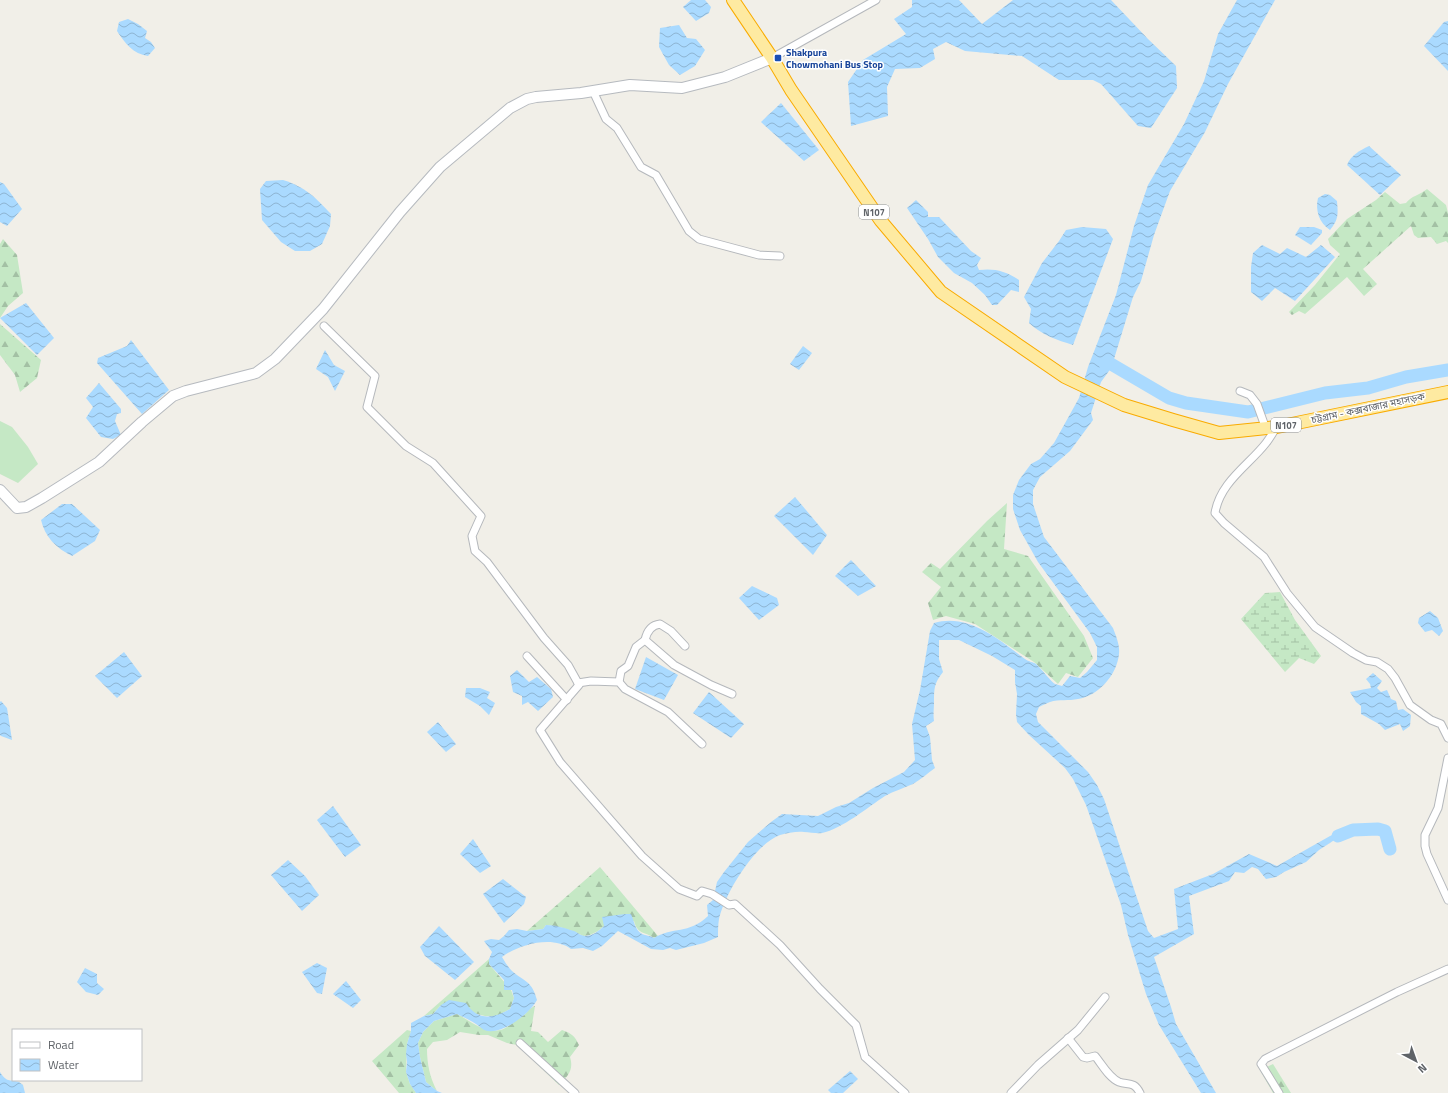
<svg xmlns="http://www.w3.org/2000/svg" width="1448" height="1093" font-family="'Titillium Web','Noto Sans Bengali',sans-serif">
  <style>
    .green { fill: #c5e8c5 }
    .forest { fill: url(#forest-firs) }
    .wetland { fill: url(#wetland-marsh) }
    .water { fill: url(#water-waves) }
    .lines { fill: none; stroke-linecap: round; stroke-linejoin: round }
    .river { stroke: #aadaff; stroke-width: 13 }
    .minor-casing { stroke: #b5b8bc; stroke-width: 9 }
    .secondary-casing { stroke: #b6babf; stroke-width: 12 }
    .trunk-casing { stroke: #f9ab00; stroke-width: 14 }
    .minor { stroke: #fff; stroke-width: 7 }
    .secondary { stroke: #fff; stroke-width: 10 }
    .trunk { stroke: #feeaa1; stroke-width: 12 }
    .transit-dot { fill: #1a4fb4; stroke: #fff; stroke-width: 1.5 }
    .labels { text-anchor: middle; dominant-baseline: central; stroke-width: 3; stroke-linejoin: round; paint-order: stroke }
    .shield { fill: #fff; stroke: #8f9295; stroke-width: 1 }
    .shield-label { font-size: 9px; font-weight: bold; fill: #5f6368 }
    .transit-label { font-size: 10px; font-weight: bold; fill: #164399; stroke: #fff; text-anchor: start }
    .street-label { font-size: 10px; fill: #5f6368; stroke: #fff }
  </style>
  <defs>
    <pattern id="forest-firs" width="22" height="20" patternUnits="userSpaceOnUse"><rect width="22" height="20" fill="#c5e8c5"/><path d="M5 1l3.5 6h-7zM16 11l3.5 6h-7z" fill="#a3c0a4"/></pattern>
    <pattern id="wetland-marsh" width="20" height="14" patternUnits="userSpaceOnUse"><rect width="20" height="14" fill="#c5e8c5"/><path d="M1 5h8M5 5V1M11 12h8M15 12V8" fill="none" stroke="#a3c0a4"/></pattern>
    <pattern id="water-waves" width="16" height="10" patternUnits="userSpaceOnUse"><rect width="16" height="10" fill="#aadaff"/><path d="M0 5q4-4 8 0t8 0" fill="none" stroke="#8eb4d2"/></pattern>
  </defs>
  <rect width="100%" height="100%" fill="#f1efe8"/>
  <path class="green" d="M0,421L12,427L28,447L38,464L18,483L0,474Z"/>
  <g class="forest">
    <path d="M1427,189L1446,205L1448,213V243L1446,241L1437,244L1431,237L1418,238L1414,235L1411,226L1363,269L1377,284L1364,296L1347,277L1305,314L1299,311L1292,315L1289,312L1315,285L1340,254L1330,245L1328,239L1347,219L1376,200L1385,192L1400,204L1406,203C1411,196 1420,195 1427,189Z"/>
    <path d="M3,239L17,255L23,293L8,306L0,318V244Z"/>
    <path d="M0,324L41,360L37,378L20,392L15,375L0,355Z"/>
    <path d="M1007,503L1004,549L1028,556L1084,636L1093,658L1078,677L1066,673L1058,684L1034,662L975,624L946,616L933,620L928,603L941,587L922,572L931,563L940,569L987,521Z"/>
    <path d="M600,867L658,936L654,938C644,931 638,935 634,921L604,926L598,931L590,935L583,936C572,930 559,926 546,925L543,929L527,931Z"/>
    <path d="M489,959V964L511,990L514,998L510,1009L497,1016H485L441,1005L433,1014L424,1016Z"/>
    <path d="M535,1006L531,1031L538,1032L548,1042L562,1030C571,1033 575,1036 579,1045L570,1057C574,1070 568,1076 559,1085L517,1045L507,1043L488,1035H479L460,1032L447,1040L433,1042L427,1049C427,1064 430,1078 437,1091L426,1082L420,1057L418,1043L423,1032L434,1021L457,1014C469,1020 485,1034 500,1030C506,1029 515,1021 521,1017C527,1014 527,1009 535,1006Z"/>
    <path d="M407,1030L411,1031L407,1044L406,1072L410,1084L416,1093H399L372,1061Z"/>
    <path d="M1273,1064L1291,1093H1273L1260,1070Z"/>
  </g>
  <path class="wetland" d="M1280,592L1295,620L1321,656L1314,664L1299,658L1285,672L1241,619L1265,593Z"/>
  <g class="water">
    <path d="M691,0H705L711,7L709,13L696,21L683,7Z"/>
    <path d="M912,0H959L982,24L1013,0H1111L1148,39L1176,66L1177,88L1151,128L1138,126L1101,84L1093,80H1059L1022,56L965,51L946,42L933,49L935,59L920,68L895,69L887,87L888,116L851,126L848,82L863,60L906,34L894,19L912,7Z"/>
    <path d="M1237,0H1275L1228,84L1205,132L1170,191L1154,235L1141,281L1133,297L1114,359L1109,371L1101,382L1091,413L1093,420L1070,451L1040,477L1033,490V504L1044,537L1113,628C1116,636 1120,645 1119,654C1117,675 1098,696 1078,699C1069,701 1059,699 1050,702C1047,703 1043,705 1039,707L1036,714L1038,722L1088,772L1097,785L1104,799L1148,931L1154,938L1178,929L1174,889L1213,874L1249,854L1277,866L1330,836L1352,826L1355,834L1336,839L1319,850L1306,862L1284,872L1276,877L1266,879L1258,869L1252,867L1244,873L1235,872L1229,881L1189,896L1194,934L1154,957L1171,1007L1176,1024L1216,1093H1201L1159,1025L1146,994L1128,935L1121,905L1086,805L1073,779L1065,768L1029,735L1017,722L1016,714L1017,694L1015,682V670L992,656L959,640H939V659L943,672C934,683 934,689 934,702C934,709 933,714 934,721L926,726L930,737L932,760L935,768C928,773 920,780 913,784C904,788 894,791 885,796C868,807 842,829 822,833C817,834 810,832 804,832C797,831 788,833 780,835C755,844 725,893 719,919C718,925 718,931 718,937L704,943L676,950L670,948L663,950L651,949L618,931L602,946L593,951L583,948L571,949C553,935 519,944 502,957C505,962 508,967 512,971C525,982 532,981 537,1000C530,1013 501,1037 484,1030C481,1028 479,1026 476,1024C470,1020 463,1017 457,1014L434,1021L423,1032L418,1043L420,1057L426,1082L437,1091L442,1093H416L410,1084L406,1072L407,1062L406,1054L407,1044L411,1031V1023L424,1016L433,1014L441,1005L449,1000L466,1003C478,1022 494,1018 510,1009L514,998L512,990H504V980L489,964V959L492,952L484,941L491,939L499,940L504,936L509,930L517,929L527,931L543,929L546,925C556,925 564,928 574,931C577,932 581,936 585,936C592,936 599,931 604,926L602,917L625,914H631C634,921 635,930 642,934C646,936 649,935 654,938C673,926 688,935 708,916L707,905L713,900L717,882L724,872L748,842L771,822L782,814L818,816L836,807L849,803L873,788L904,772L915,760L912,724L920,690L930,631L934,623C969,613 999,640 1025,659C1029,662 1033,662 1036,664C1042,669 1051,682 1055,684C1057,685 1060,685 1062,686L1070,676L1080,678L1087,672L1097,660V647L1090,633L1038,562L1020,530L1013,509V495L1019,480L1031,464L1040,459L1054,443L1079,398L1088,367L1116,295L1134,226L1148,185L1184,124L1204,81L1218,34Z"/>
    <path d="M128,19L138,24L147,31L145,38L151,42L155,48L148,56C133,54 125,43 117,31L119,22Z"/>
    <path d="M1448,21V71L1424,46L1444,22Z"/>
    <path d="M679,25L687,38L696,39L705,50L695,66L680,75L669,65L659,47L660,28Z"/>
    <path d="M781,103L819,150L804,161L761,122Z"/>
    <path d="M1369,146L1401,175L1380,195L1347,165C1351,155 1359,151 1369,146Z"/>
    <path d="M283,180C305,187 315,197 331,214L330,226L322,244L310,251H295L281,242L262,220L260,189L266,181Z"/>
    <path d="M0,182L4,184L22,209L7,226L0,222Z"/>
    <path d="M1325,194L1330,195L1337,201C1338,214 1339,219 1330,230C1319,223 1315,210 1318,198Z"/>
    <path d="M916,200L928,212V217H939L971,251L981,258L977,265L979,270C994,268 1006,271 1019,280V292L1011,290L997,305H992L985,295L972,283L954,273L938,257L928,239L907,208Z"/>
    <path d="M1082,227L1106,229L1113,239L1073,345C1057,340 1042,335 1029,323L1031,309L1024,297L1042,263L1059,241L1066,230Z"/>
    <path d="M1300,227H1314L1322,230V233L1311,245L1295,235Z"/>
    <path d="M1262,245L1280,254L1287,248L1306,257L1321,245L1335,257L1295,301L1275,288L1262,301L1251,292V267L1253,253Z"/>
    <path d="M26,303L54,338L37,355L0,318Z"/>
    <path d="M131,340L169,390L142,414L97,363L98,358L127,346Z"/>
    <path d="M803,346L812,353L799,370L790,364Z"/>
    <path d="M325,350L334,365L345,371L335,391L328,377L316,369Z"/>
    <path d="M99,383L121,409V413L117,414L115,421L121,435L113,439L101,437L86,418L93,407L86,398Z"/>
    <path d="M795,497L827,535L813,555L774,516Z"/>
    <path d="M62,504H72L100,530L95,541L72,556C56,548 45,537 41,520Z"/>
    <path d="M851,560L876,586L858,596L835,576Z"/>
    <path d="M752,586L777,598L779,605L759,620L739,598Z"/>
    <path d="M1430,611L1438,618L1443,631L1439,636L1432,630L1425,632L1418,623L1419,618Z"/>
    <path d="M124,652L142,676L117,698L95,676Z"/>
    <path d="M646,657L678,675L664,700L635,689Z"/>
    <path d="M517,670L529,682L537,677L551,689L553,697L538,711L528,702L522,705V696L513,692L510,676Z"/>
    <path d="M1373,673L1382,681L1377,688L1381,692L1387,690L1391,699L1396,701L1398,710L1403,709L1411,715L1410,726L1403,731L1400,724L1385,730L1379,724L1361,714V706L1356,702L1350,692L1371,688L1370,684L1366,679Z"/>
    <path d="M466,688H480L490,692L487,698L495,703L489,715L480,706L465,697Z"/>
    <path d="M709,692L744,724L731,738L693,713Z"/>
    <path d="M1,701L7,708L12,740L1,736L0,735V702Z"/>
    <path d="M438,722L456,744L446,752L427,732Z"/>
    <path d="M333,806L361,845L345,857L317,820Z"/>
    <path d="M473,839L491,866L480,873L460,854Z"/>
    <path d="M288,860L305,876L319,895L302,911L271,875Z"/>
    <path d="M503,879L526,897L524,904L504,923L483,894Z"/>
    <path d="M439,926L474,962L455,980L425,956L420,947Z"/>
    <path d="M317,963L327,968L322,994L317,993L302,972Z"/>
    <path d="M85,968L97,974V983L104,989L98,995L86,992L77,982Z"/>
    <path d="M346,981L361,1000L353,1008L333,994Z"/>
    <path d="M850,1071L858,1079L843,1093H831L828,1090Z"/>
    <path d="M0,1072C7,1083 9,1079 19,1082L23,1085L25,1093H0Z"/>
  </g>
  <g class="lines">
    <g class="river">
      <path d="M1105,364H1111L1169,398L1186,403L1248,412L1325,393L1368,388L1406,377L1448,370"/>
      <path d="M1338,836L1353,830L1378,829L1385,831L1390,849"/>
    </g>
    <g class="minor-casing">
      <g id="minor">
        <path d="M772,58L876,0"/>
        <path d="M593,91L606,119L617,128L641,167L656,175L689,231L699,239L759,255L780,256"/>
        <path d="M324,326L375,376L367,407L406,446L433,463L481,516L472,536L475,551L487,562L544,638L568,665L578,683L579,685L540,730L560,762L642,856L679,889L697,896L702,891L712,894L729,905L735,904L780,945L820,989L856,1025L865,1057L905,1093"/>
        <path d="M1240,391L1250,395L1257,404L1266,429"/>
        <path d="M1277,427C1273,432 1270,438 1266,443C1249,465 1220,482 1215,513L1224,523L1264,557L1287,593L1315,627L1353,653L1366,660L1377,662L1388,669L1395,678L1410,705L1431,720L1441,724L1448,738"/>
        <path d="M685,646L671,631L660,624C651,625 647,631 645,640L674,665L711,685L732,694"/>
        <path d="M527,656L567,700"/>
        <path d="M619,682L621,671L628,666L636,647L645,640"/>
        <path d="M578,683L591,681L619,682L625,689L668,712L702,744"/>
        <path d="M1448,758L1438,808L1425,835V846L1427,854L1448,900"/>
        <path d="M1068,1038L1083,1057L1087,1058L1095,1056C1101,1063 1109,1078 1119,1082C1128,1085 1134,1081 1140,1093"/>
        <path d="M520,1043L575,1093"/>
        <path d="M1011,1093L1038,1065L1078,1030L1105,997"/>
        <path d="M1279,1093L1261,1064L1265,1059L1397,992L1448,969"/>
      </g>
    </g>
    <g class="secondary-casing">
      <path id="secondary" d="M0,490L17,508L26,507L42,498L99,462L142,422L173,396L186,391L256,373L275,359L323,309L400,212L440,167L510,108L527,99L536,97L581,93L630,85L682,88L725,77L772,58"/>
    </g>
    <g class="trunk-casing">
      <path id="trunk" d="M733,0L772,58L791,90L881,221L941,292L1065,377L1124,405L1173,420L1219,433L1277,427L1448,392"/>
    </g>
    <use href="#minor" class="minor"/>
    <use href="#secondary" class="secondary"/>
    <use href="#trunk" class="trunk"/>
  </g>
  <rect class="transit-dot" x="774" y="54" width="8" height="8" rx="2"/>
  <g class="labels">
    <g class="shield">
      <rect x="859" y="205" width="30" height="14" rx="3"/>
      <rect x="1271" y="418" width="30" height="14" rx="3"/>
    </g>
    <g class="shield-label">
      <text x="874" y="212">N107</text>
      <text x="1286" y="425">N107</text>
    </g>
    <g class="transit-label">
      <text x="786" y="52">Shakpura<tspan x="786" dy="12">Chowmohani Bus Stop</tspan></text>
    </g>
    <g class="street-label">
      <text transform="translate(1368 408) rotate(-12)">চট্টগ্রাম - কক্সবাজার মহাসড়ক</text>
    </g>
  </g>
  <rect x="12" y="1029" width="130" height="52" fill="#ffffff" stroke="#bfc1c3"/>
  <rect x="20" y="1042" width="20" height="6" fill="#ffffff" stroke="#bfc1c3"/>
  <text x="48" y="1049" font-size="12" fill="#5f6368">Road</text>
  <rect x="20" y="1059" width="20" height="12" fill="url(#water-waves)" stroke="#bfc1c3"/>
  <text x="48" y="1069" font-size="12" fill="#5f6368">Water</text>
  <g transform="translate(1416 1061) rotate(139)" stroke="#ffffff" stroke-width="3" paint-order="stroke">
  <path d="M0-3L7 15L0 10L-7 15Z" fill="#5f6368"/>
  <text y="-6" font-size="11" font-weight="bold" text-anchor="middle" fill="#5f6368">N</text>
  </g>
</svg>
